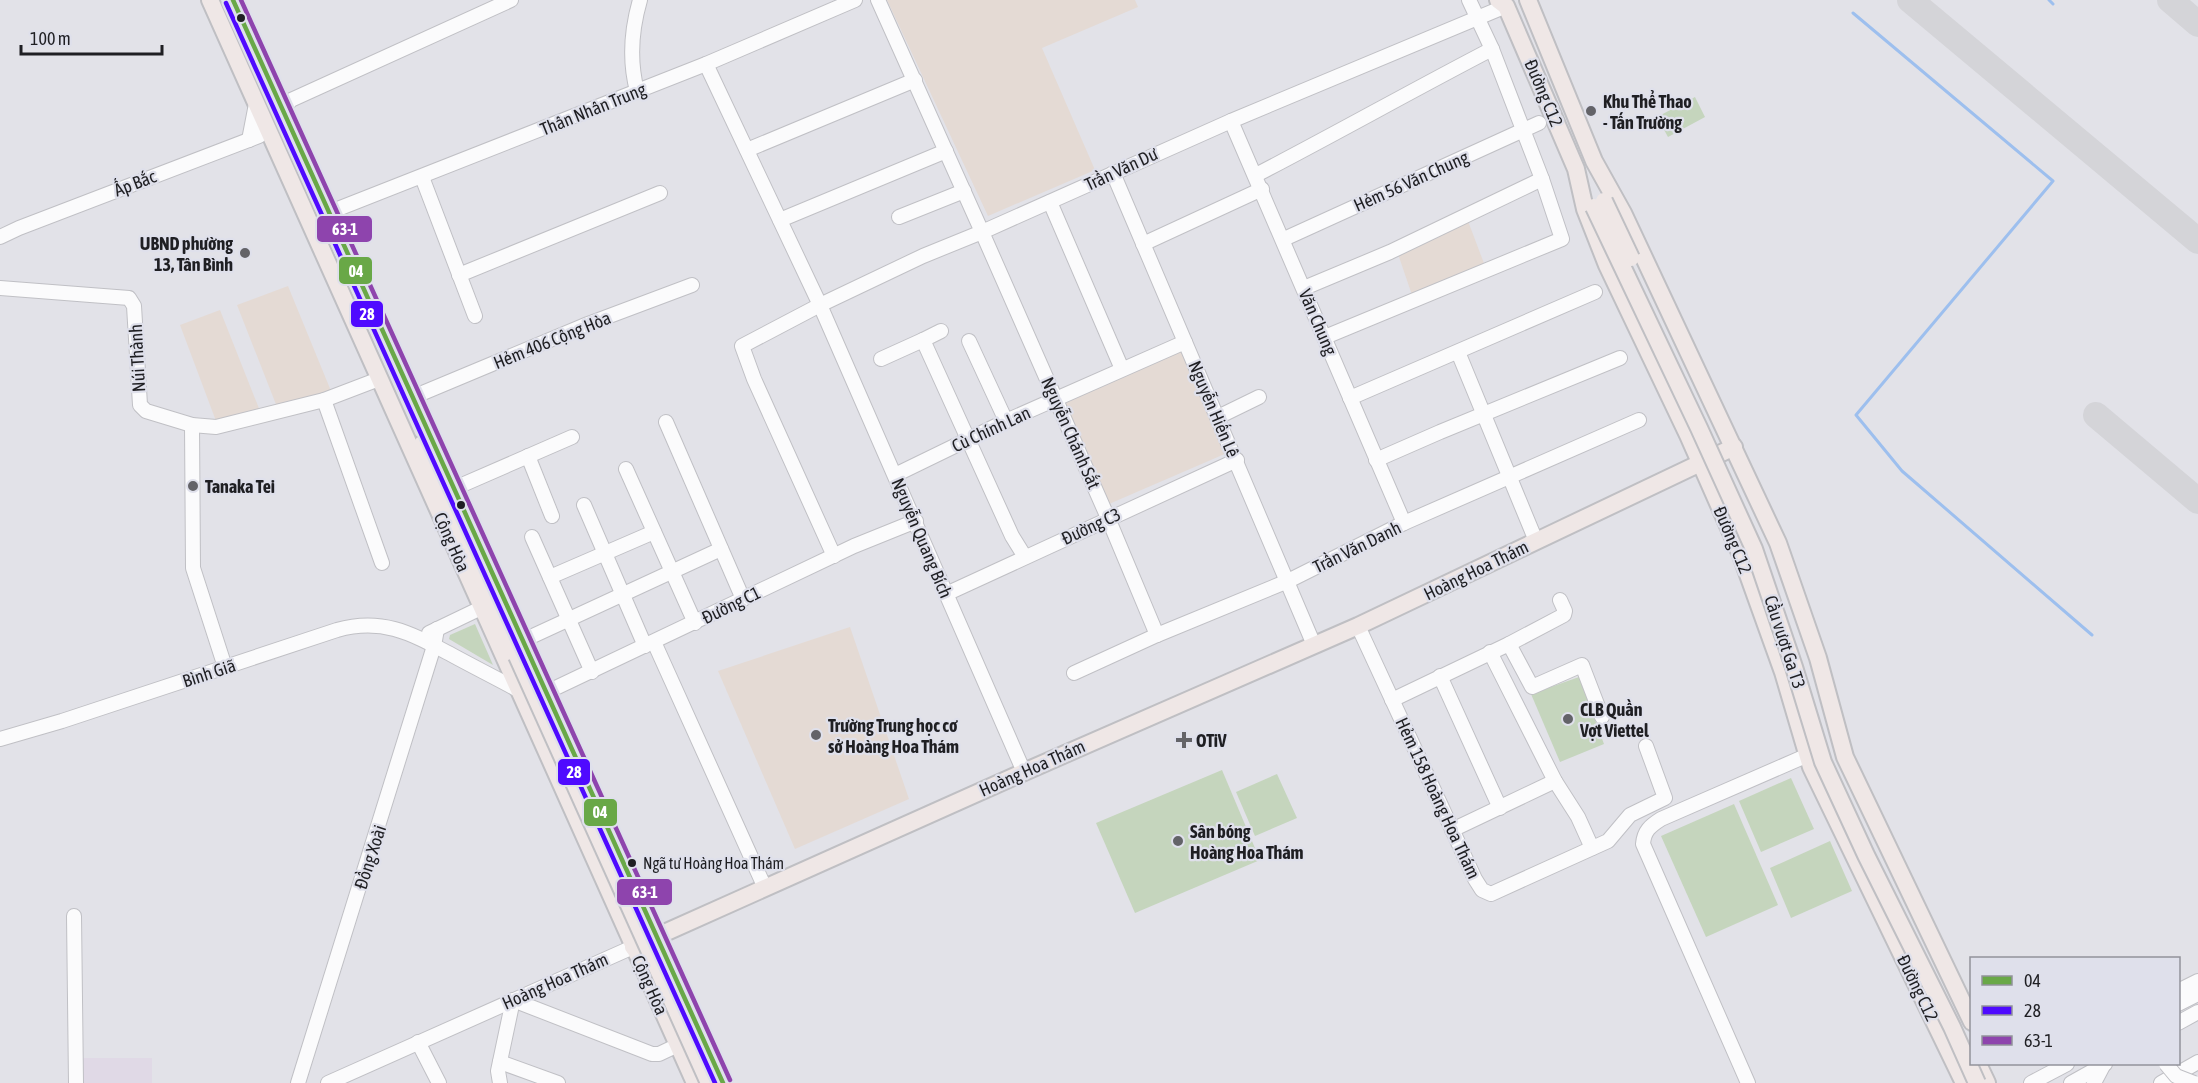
<svg xmlns="http://www.w3.org/2000/svg" width="2198" height="1083" font-family="'Asap Condensed',sans-serif">
  <style>
    .commercial { fill: #e0d9e6 }
    .education { fill: #e4dad4 }
    .green { fill: #c5d5bd }
    .lines { fill: none; stroke-linecap: round; stroke-linejoin: round }
    .stream { stroke: #9dbfee; stroke-width: 3 }
    .taxiway { stroke: #d4d4d8; stroke-width: 26 }
    .minor-casing { stroke: #c0c0c5; stroke-width: 16 }
    .major-casing { stroke: #bfbfc3; stroke-width: 20 }
    .minor { stroke: #fbfbfc; stroke-width: 14 }
    .major { stroke: #efe7e6; stroke-width: 16 }
    .minor-bridge-casing { stroke: #c0c0c5; stroke-width: 16; stroke-linecap: butt }
    .major-bridge-casing { stroke: #bfbfc3; stroke-width: 20; stroke-linecap: butt }
    .minor-bridge { stroke: #fbfbfc; stroke-width: 14 }
    .major-bridge { stroke: #efe7e6; stroke-width: 16 }
    .bus-1-casing { stroke: #dfe0eb; stroke-width: 9 }
    .bus-2-casing { stroke: #dfe0eb; stroke-width: 9 }
    .bus-3-casing { stroke: #dfe0eb; stroke-width: 9 }
    .bus-1 { stroke: #69a847; stroke-width: 4.5 }
    .bus-2 { stroke: #4f0aff; stroke-width: 4.5 }
    .bus-3 { stroke: #8e44ad; stroke-width: 4.5 }
    .bus-dot { fill: #1f1f23; stroke: #dfe0eb; stroke-width: 2 }
    .poi-dot { fill: #636368; stroke: #dfe0eb; stroke-width: 2 }
    .labels { text-anchor: middle; dominant-baseline: central; stroke-width: 4.5; stroke-linejoin: round; paint-order: stroke }
    .bus-label { font-size: 16px; fill: #1f1f23; stroke: #dfe0eb; text-anchor: start }
    .street-label { font-size: 18px; fill: #1f1f23; stroke: #dfe0eb }
    .poi-label { font-size: 18px; font-weight: bold; fill: #1f1f23; stroke: #dfe0eb; text-anchor: start }
    .line-badge { stroke: #dfe0eb; stroke-width: 2 }
    .badge-label { font-size: 16px; text-anchor: middle; font-weight: bold; fill: #fff }
  </style>
  <rect width="100%" height="100%" fill="#e2e2e8"/>
  <rect class="commercial" x="80" y="1058" width="72" height="25"/>
  <g class="education">
    <path d="M887,0H1135L1138,7L1042,48L1095,170L988,216Z"/>
    <path d="M1468,221L1485,266L1412,295L1398,254Z"/>
    <path d="M288,286L331,391L277,407L237,305Z"/>
    <path d="M220,310L260,411L216,421L180,325Z"/>
    <path d="M1181,347L1227,453L1109,504L1062,399Z"/>
    <path d="M850,627L909,799L795,849L718,671Z"/>
  </g>
  <g class="green">
    <path d="M1695,97L1705,117L1668,137L1657,117Z"/>
    <path d="M475,624L493,665L449,639L450,635Z"/>
    <path d="M1579,677L1604,744L1560,762L1531,694Z"/>
    <path d="M1222,770L1260,860L1135,913L1096,823Z"/>
    <path d="M1277,774L1297,818L1255,836L1236,792Z"/>
    <path d="M1791,778L1814,829L1761,852L1739,801Z"/>
    <path d="M1734,804L1778,905L1706,937L1661,836Z"/>
    <path d="M1830,841L1852,891L1791,918L1770,868Z"/>
  </g>
  <g class="lines">
    <g class="stream">
      <path d="M2049,0L2053,4"/>
      <path d="M1853,13L2053,181L1856,415L1902,471L2092,635"/>
    </g>
    <g class="taxiway">
      <path d="M1910,0L2198,241"/>
      <path d="M2170,0L2198,24"/>
      <path d="M2096,415L2198,501"/>
    </g>
    <g class="minor-casing">
      <g id="minor">
        <path d="M878,0L982,232L1108,518L1157,635"/>
        <path d="M706,64L820,305L1024,772"/>
        <path d="M637,91C629,60 631,31 640,0"/>
        <path d="M283,109L291,100L511,0"/>
        <path d="M1231,121L1404,523"/>
        <path d="M249,140L256,104"/>
        <path d="M747,150L915,80"/>
        <path d="M1113,173L1314,645"/>
        <path d="M1256,175C1335,134 1413,90 1492,49"/>
        <path d="M422,177L475,316"/>
        <path d="M1050,202L1122,369"/>
        <path d="M330,212L706,64L855,0"/>
        <path d="M899,217L964,191"/>
        <path d="M780,220L946,151"/>
        <path d="M0,237L19,228L259,136L267,127"/>
        <path d="M1284,239L1539,123"/>
        <path d="M1143,244L1262,189"/>
        <path d="M459,275L660,193"/>
        <path d="M0,288L129,298L134,306L140,405L146,411L192,425L216,427L324,400L379,379"/>
        <path d="M1304,288L1390,252L1542,179"/>
        <path d="M941,331L923,340L1012,536L1025,557"/>
        <path d="M1325,337L1562,239L1542,179L1492,49L1469,0"/>
        <path d="M969,341L1006,421"/>
        <path d="M1458,352L1536,541"/>
        <path d="M881,359L923,340"/>
        <path d="M413,397L588,324L692,285"/>
        <path d="M1350,398L1595,292"/>
        <path d="M324,400L382,563"/>
        <path d="M1218,417L1259,397"/>
        <path d="M666,422L743,599"/>
        <path d="M192,425L193,568L225,667"/>
        <path d="M528,456L552,516"/>
        <path d="M1376,460L1440,432L1620,358"/>
        <path d="M626,469L695,623"/>
        <path d="M895,475L1006,421L1185,342"/>
        <path d="M455,488L572,437"/>
        <path d="M584,505L645,646"/>
        <path d="M532,537L592,672"/>
        <path d="M834,556L754,379L742,346L820,305L923,256L982,232L1231,121L1506,6"/>
        <path d="M550,577L654,532"/>
        <path d="M946,594L1237,460"/>
        <path d="M1358,626L1475,879L1482,890L1491,894L1608,841L1630,815L1665,798L1646,746"/>
        <path d="M429,633L481,608"/>
        <path d="M524,640L721,549"/>
        <path d="M654,642L765,888"/>
        <path d="M1509,644L1564,615L1565,611L1560,600"/>
        <path d="M1490,652L1555,781L1578,817L1592,848"/>
        <path d="M1074,673L1157,635L1288,581L1404,523L1639,420"/>
        <path d="M1440,676L1500,808"/>
        <path d="M547,692L854,546L916,521"/>
        <path d="M1392,700L1509,644L1532,687L1582,665L1602,717"/>
        <path d="M0,739L62,721L337,630C383,617 412,634 452,655C474,667 496,678 518,690"/>
        <path d="M1452,830L1555,781"/>
        <path d="M74,916L76,1083"/>
        <path d="M2178,991L2198,981"/>
        <path d="M2178,1004L2198,994"/>
        <path d="M2178,1023L2198,1012"/>
        <path d="M418,1042L439,1083"/>
        <path d="M500,1062L558,1083"/>
        <path d="M298,1083L434,646L437,629"/>
        <path d="M328,1083L633,947"/>
        <path d="M500,1083L498,1071L513,1000L652,1054H659L678,1045"/>
        <path d="M1748,1083L1643,844C1644,831 1650,826 1661,819L1808,755"/>
        <path d="M2031,1083L2067,1064"/>
        <path d="M2071,1083L2105,1064"/>
        <path d="M2094,1083L2104,1064"/>
        <path d="M2161,1083L2198,1062"/>
      </g>
    </g>
    <g class="major-casing">
      <g id="major">
        <path d="M210,0L695,1083"/>
        <path d="M233,0L723,1083"/>
        <path d="M1498,0L1506,6L1576,169L1585,209L1607,265L1688,435L1741,555L1783,672L1811,767L1964,1083"/>
        <path d="M1528,0L1594,161L1623,213L1778,543L1818,658L1845,757L1972,1022"/>
        <path d="M422,444L517,656"/>
        <path d="M633,947L1024,772L1358,626L1734,447"/>
        <path d="M1978,1064L1987,1083"/>
      </g>
    </g>
    <use href="#minor" class="minor"/>
    <use href="#major" class="major"/>
    <g class="minor-bridge-casing">
      <path id="minor-bridge" d="M2166,1064L2176,1076L2194,1083"/>
    </g>
    <g class="major-bridge-casing">
      <g id="major-bridge">
        <path d="M1604,201L1631,258"/>
        <path d="M1594,207L1699,428L1754,549L1794,667L1823,762L1866,855L1952,1027L1977,1083"/>
        <path d="M517,656L709,1083"/>
      </g>
    </g>
    <use href="#minor-bridge" class="minor-bridge"/>
    <use href="#major-bridge" class="major-bridge"/>
    <g class="bus-1-casing">
      <path id="bus-1" d="M233,0L723,1083"/>
    </g>
    <g class="bus-2-casing">
      <path id="bus-2" d="M226,3L715,1083"/>
    </g>
    <g class="bus-3-casing">
      <path id="bus-3" d="M241,0L730,1080"/>
    </g>
    <use href="#bus-1" class="bus-1"/>
    <use href="#bus-2" class="bus-2"/>
    <use href="#bus-3" class="bus-3"/>
  </g>
  <g class="bus-dot">
    <circle cx="241" cy="18" r="5"/>
    <circle cx="461" cy="505" r="5"/>
    <circle cx="632" cy="863" r="5"/>
  </g>
  <g class="poi-dot">
    <circle cx="1591" cy="111" r="6"/>
    <circle cx="245" cy="253" r="6"/>
    <circle cx="193" cy="486" r="6"/>
    <circle cx="1568" cy="719" r="6"/>
    <circle cx="816" cy="735" r="6"/>
    <path d="M1181 731h6v6h6v6h-6v6h-6v-6h-6v-6h6z"/>
    <circle cx="1178" cy="841" r="6"/>
  </g>
  <g class="labels">
    <g class="bus-label">
      <text x="643" y="863">Ngã tư Hoàng Hoa Thám</text>
    </g>
    <g class="street-label">
      <text transform="translate(1544 93) rotate(67)">Đường C12</text>
      <text transform="translate(593 109) rotate(-22)">Thân Nhân Trung</text>
      <text transform="translate(1121 169) rotate(-25)">Trần Văn Dư</text>
      <text transform="translate(1411 181) rotate(-24)">Hẻm 56 Văn Chung</text>
      <text transform="translate(135 183) rotate(-21)">Ấp Bắc</text>
      <text transform="translate(1318 322) rotate(67)">Văn Chung</text>
      <text transform="translate(552 340) rotate(-22)">Hẻm 406 Cộng Hòa</text>
      <text transform="translate(137 358) rotate(-93)">Núi Thành</text>
      <text transform="translate(1214 409) rotate(67)">Nguyễn Hiến Lê</text>
      <text transform="translate(991 429) rotate(-25)">Cù Chính Lan</text>
      <text transform="translate(1071 433) rotate(66)">Nguyễn Chánh Sắt</text>
      <text transform="translate(1091 526) rotate(-25)">Đường C3</text>
      <text transform="translate(922 538) rotate(67)">Nguyễn Quang Bích</text>
      <text transform="translate(1733 540) rotate(67)">Đường C12</text>
      <text transform="translate(452 542) rotate(66)">Cộng Hòa</text>
      <text transform="translate(1357 547) rotate(-26)">Trần Văn Danh</text>
      <text transform="translate(1476 570) rotate(-26)">Hoàng Hoa Thám</text>
      <text transform="translate(731 605) rotate(-26)">Đường C1</text>
      <text transform="translate(1785 642) rotate(72)">Cầu vượt Ga T3</text>
      <text transform="translate(209 673) rotate(-18)">Bình Giã</text>
      <text transform="translate(1032 768) rotate(-24)">Hoàng Hoa Thám</text>
      <text transform="translate(1438 798) rotate(65)">Hẻm 158 Hoàng Hoa Thám</text>
      <text transform="translate(370 857) rotate(-72)">Đồng Xoài</text>
      <text transform="translate(555 981) rotate(-24)">Hoàng Hoa Thám</text>
      <text transform="translate(650 985) rotate(66)">Cộng Hòa</text>
      <text transform="translate(1918 988) rotate(64)">Đường C12</text>
    </g>
    <g class="poi-label">
      <text x="1603" y="101">Khu Thể Thao<tspan x="1603" dy="21">- Tấn Trường</tspan></text>
      <text x="233" y="243" text-anchor="end">UBND phường<tspan x="233" dy="21">13, Tân Bình</tspan></text>
      <text x="205" y="486">Tanaka Tei</text>
      <text x="1580" y="709">CLB Quần<tspan x="1580" dy="21">Vợt Viettel</tspan></text>
      <text x="828" y="725">Trường Trung học cơ<tspan x="828" dy="21">sở Hoàng Hoa Thám</tspan></text>
      <text x="1196" y="740">OTiV</text>
      <text x="1190" y="831">Sân bóng<tspan x="1190" dy="21">Hoàng Hoa Thám</tspan></text>
    </g>
  </g>
  <g class="line-badge">
    <rect x="316" y="215" width="57" height="28" rx="6" fill="#8e44ad"/>
    <rect x="338" y="256" width="35" height="29" rx="6" fill="#69a847"/>
    <rect x="350" y="300" width="34" height="28" rx="6" fill="#4f0aff"/>
    <rect x="557" y="758" width="34" height="28" rx="6" fill="#4f0aff"/>
    <rect x="583" y="798" width="35" height="29" rx="6" fill="#69a847"/>
    <rect x="616" y="878" width="57" height="28" rx="6" fill="#8e44ad"/>
  </g>
  <g class="badge-label">
    <text x="345" y="235">63-1</text>
    <text x="356" y="277">04</text>
    <text x="367" y="320">28</text>
    <text x="574" y="778">28</text>
    <text x="600" y="818">04</text>
    <text x="645" y="898">63-1</text>
  </g>
  <rect x="1970" y="957" width="210" height="108" fill="#dfe0eb" stroke="#92939b" stroke-width="1.5"/>
  <rect x="1982" y="976" width="30" height="9" fill="#69a847" stroke="#92939b" stroke-width="1.5"/>
  <text x="2024" y="987" font-size="18" fill="#1f1f23">04</text>
  <rect x="1982" y="1006" width="30" height="9" fill="#4f0aff" stroke="#92939b" stroke-width="1.5"/>
  <text x="2024" y="1017" font-size="18" fill="#1f1f23">28</text>
  <rect x="1982" y="1036" width="30" height="9" fill="#8e44ad" stroke="#92939b" stroke-width="1.5"/>
  <text x="2024" y="1047" font-size="18" fill="#1f1f23">63-1</text>
  <path d="M21 45v9h141v-9" fill="none" stroke="#1f1f23" stroke-width="3"/>
  <text x="30" y="45" font-size="18" fill="#1f1f23" stroke="#dfe0eb" stroke-width="4.5" paint-order="stroke">100 m</text>
</svg>
